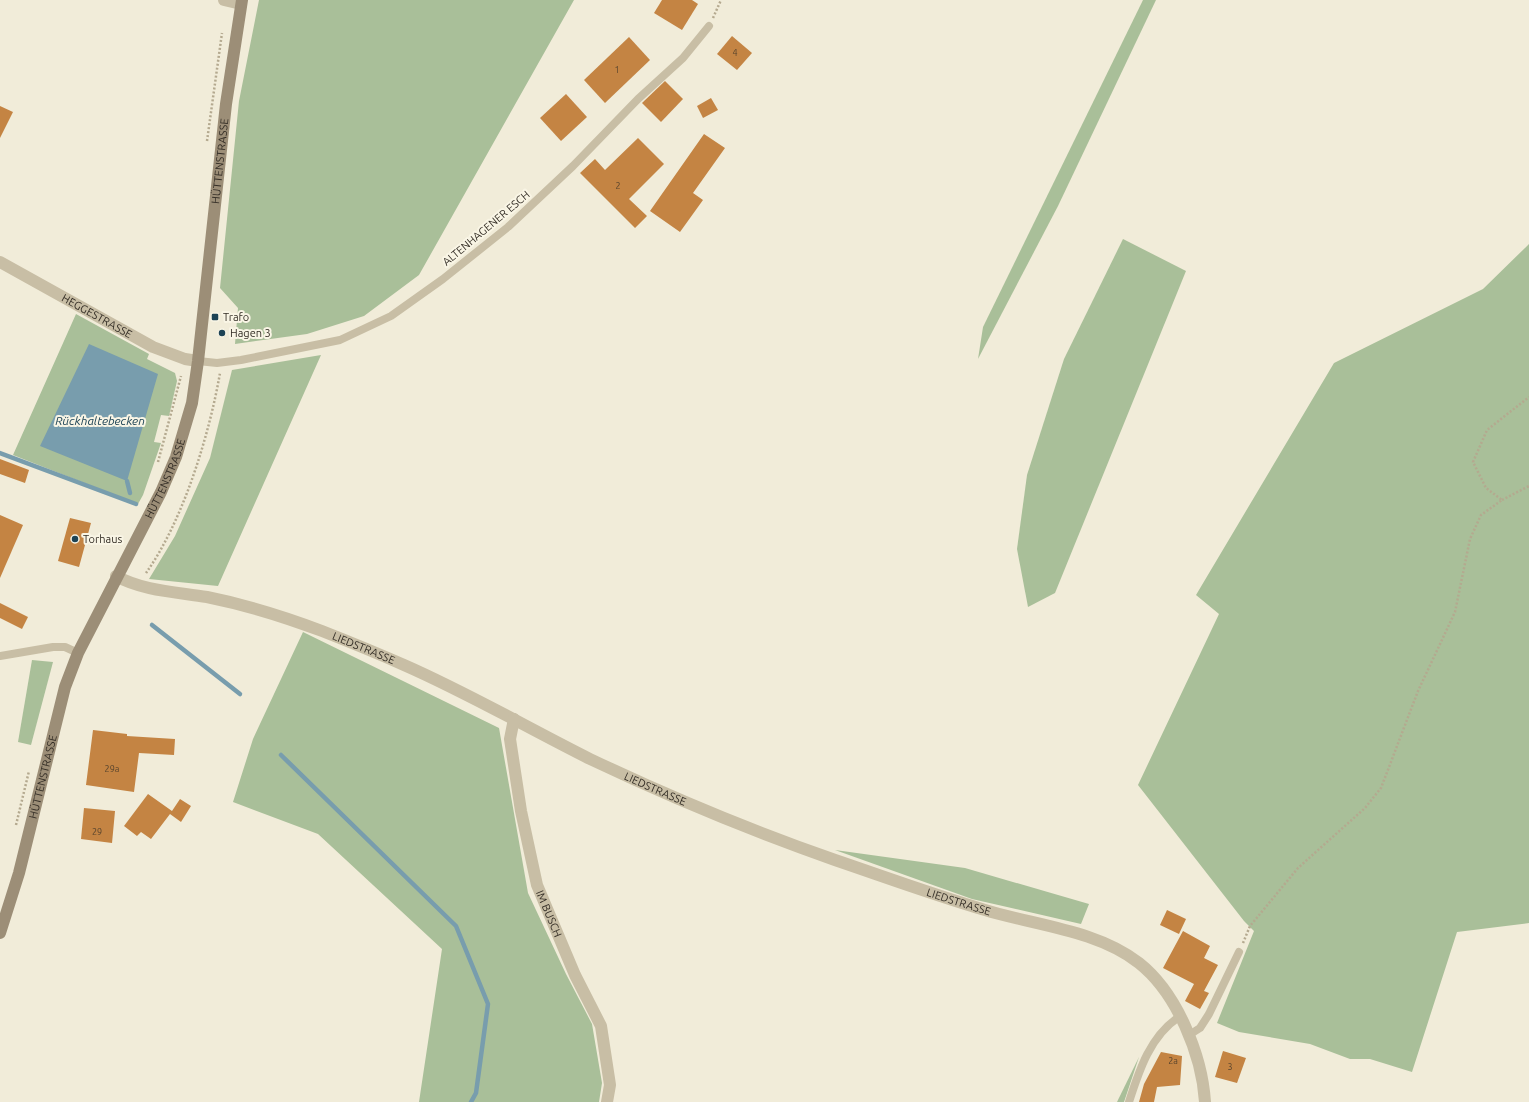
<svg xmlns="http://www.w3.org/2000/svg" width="1529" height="1102" font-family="Ubuntu,sans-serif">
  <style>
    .green { fill: #a9bf99 }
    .water { fill: #789dad }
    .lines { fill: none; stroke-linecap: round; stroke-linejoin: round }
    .stream { stroke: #789dad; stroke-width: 4.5 }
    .building { fill: #c48443 }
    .path { stroke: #b4a98f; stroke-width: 2.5; stroke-dasharray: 2 2; stroke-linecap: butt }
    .lane { stroke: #c8bea5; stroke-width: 8 }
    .street { stroke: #c8bea5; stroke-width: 12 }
    .secondary { stroke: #9c8e77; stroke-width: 12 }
    .poi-dot { fill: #1d4355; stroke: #f9f5e5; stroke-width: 1.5 }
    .labels { text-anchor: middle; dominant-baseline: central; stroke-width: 4; stroke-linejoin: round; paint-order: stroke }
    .number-label { font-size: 9px; fill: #58442d }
    .street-label { font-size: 11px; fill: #342e26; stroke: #f9f5e5 }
    .poi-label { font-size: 11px; fill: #342e26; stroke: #f9f5e5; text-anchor: start }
    .water-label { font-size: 12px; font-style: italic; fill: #1d4355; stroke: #f9f5e5 }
  </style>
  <rect width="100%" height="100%" fill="#f1ecd9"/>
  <g class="green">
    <path d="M259,0H574L419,275L364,316L307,334L235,344L238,308L220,288L239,101Z"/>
    <path d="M1143,0H1156L1058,206L978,359L983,327Z"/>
    <path d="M1123,239L1186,271L1055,593L1028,607L1017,549L1027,475L1064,359Z"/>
    <path d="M1529,244V923L1457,932L1412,1072L1370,1059H1350L1310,1044L1239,1032L1217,1023L1254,931L1244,921L1138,785L1219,614L1196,595L1334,363L1483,289Z"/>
    <path d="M76,314L149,354L147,359L175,373L177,381L169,416L161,415L154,442L161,443L143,495L138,504L13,455Z"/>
    <path d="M321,355L218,586L149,579L175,536L210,458L232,370Z"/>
    <path d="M303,632L499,728L528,893L566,974L592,1024L602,1083L599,1102H419L442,949L318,834L233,802L253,739Z"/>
    <path d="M32,660L53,662L31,745L18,742Z"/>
    <path d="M835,850L965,868L1089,904L1081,924L972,899Z"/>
    <path d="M1139,1057L1124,1102H1117Z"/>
  </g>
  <path class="water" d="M89,344L158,374L127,481L40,446Z"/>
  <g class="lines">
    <g class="stream">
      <path d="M0,453L136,504"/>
      <path d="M127,481L130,493"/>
      <path d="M152,625L240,694"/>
      <path d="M281,755L456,926L488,1004L476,1093L471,1102"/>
    </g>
  </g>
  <g class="building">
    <path d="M662,0H692L698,4L682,30L654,13Z"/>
    <path d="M732,36L752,53L737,70L717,54Z"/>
    <path d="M629,37L650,60L605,103L584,80Z"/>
    <path d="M665,81L683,99L661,122L642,103Z"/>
    <path d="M566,94L587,117L561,141L540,118Z"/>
    <path d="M711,98L718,110L703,118L697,106Z"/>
    <path d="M0,106L13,112L0,138Z"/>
    <path d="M704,134L725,148L693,193L703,200L680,232L650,211Z"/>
    <path d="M638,138L664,164L629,199L647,216L635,228L580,173L595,159L605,170Z"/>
    <path d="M0,459L29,470L25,483L0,474Z"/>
    <path d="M0,515L23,525L0,578Z"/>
    <path d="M70,518L91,523L79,567L58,561Z"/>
    <path d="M0,603L28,617L22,629L0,618Z"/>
    <path d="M93,730L127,734V736L175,739L174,755L139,753L134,792L86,785Z"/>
    <path d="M148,794L172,811L180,799L191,806L181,822L170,814L151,839L141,832L137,836L124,826Z"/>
    <path d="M84,808L115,811L112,843L81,839Z"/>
    <path d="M1167,910L1186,919L1179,934L1160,925Z"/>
    <path d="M1183,931L1210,946L1204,958L1218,965L1204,991L1209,993L1200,1009L1185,1001L1194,984L1163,968Z"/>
    <path d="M1223,1051L1246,1058L1237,1083L1215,1077Z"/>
    <path d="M1161,1052L1182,1056L1180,1085L1157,1087L1154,1102H1139L1144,1084Z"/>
  </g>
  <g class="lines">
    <g class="path">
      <path d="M713,18L721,0"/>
      <path d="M207,141L222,33"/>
      <path d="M158,462L181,376"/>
      <path d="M1502,500L1529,486"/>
      <path d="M146,573C183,521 209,436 220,373"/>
      <path d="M16,825L29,771"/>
      <path d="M1243,943L1250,926L1298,868L1365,808L1381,788L1418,691L1455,612L1470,539L1481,515L1502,500L1486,488L1473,462L1487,430L1529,397"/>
    </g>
    <g class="lane">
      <path d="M198,361L217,363L241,360L340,340L391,316L443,279L508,227L573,166L638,99L683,58L709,26"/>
      <path d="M0,656L53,647H65L78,653"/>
      <path d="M1189,1035L1200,1028L1209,1014L1239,952"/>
      <path d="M1129,1102C1139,1071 1150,1036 1179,1017"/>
    </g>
    <g class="street">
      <path d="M224,0L241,4"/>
      <path id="s1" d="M0,262L153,347L185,359L198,361"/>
      <path id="s2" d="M116,576C143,591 177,592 207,597C247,605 285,617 322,631C350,642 377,653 404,665C468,693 528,728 590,759C670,797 752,831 835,860C885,877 934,895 985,910C1034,925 1097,930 1139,963C1177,993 1202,1055 1205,1102"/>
      <path id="s3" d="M514,719L510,739L521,811L537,885L575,975L601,1026L610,1085L607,1102"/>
    </g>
    <path class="secondary" id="s4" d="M0,933L19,873L65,687L78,653L161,492L176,457L192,403L198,361L226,104L242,0"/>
  </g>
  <g class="poi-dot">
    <rect x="211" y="313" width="8" height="8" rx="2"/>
    <circle cx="222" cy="333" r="4"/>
    <circle cx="75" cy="539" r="4"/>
  </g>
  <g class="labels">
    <g class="number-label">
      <text x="735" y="53">4</text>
      <text x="617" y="70">1</text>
      <text x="618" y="186">2</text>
      <text x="112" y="769">29a</text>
      <text x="97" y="832">29</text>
      <text x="1173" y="1061">2a</text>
      <text x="1230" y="1067">3</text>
    </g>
    <g class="street-label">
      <text stroke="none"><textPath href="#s4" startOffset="810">HÜTTENSTRASSE</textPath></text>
      <text transform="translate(486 228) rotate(-40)">ALTENHAGENER ESCH</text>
      <text stroke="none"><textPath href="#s1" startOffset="111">HEGGESTRASSE</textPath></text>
      <text stroke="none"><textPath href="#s4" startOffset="486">HÜTTENSTRASSE</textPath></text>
      <text stroke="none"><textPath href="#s2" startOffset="259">LIEDSTRASSE</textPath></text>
      <text stroke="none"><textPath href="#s4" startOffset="162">HÜTTENSTRASSE</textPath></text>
      <text stroke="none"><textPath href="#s2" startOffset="583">LIEDSTRASSE</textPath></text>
      <text stroke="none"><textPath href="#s2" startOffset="907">LIEDSTRASSE</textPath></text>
      <text stroke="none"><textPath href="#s3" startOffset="200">IM BUSCH</textPath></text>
    </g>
    <g class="poi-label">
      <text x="223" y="317">Trafo</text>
      <text x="230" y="333">Hagen 3</text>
      <text x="83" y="539">Torhaus</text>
    </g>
    <g class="water-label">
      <text x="100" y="420">Rückhaltebecken</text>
    </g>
  </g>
</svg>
